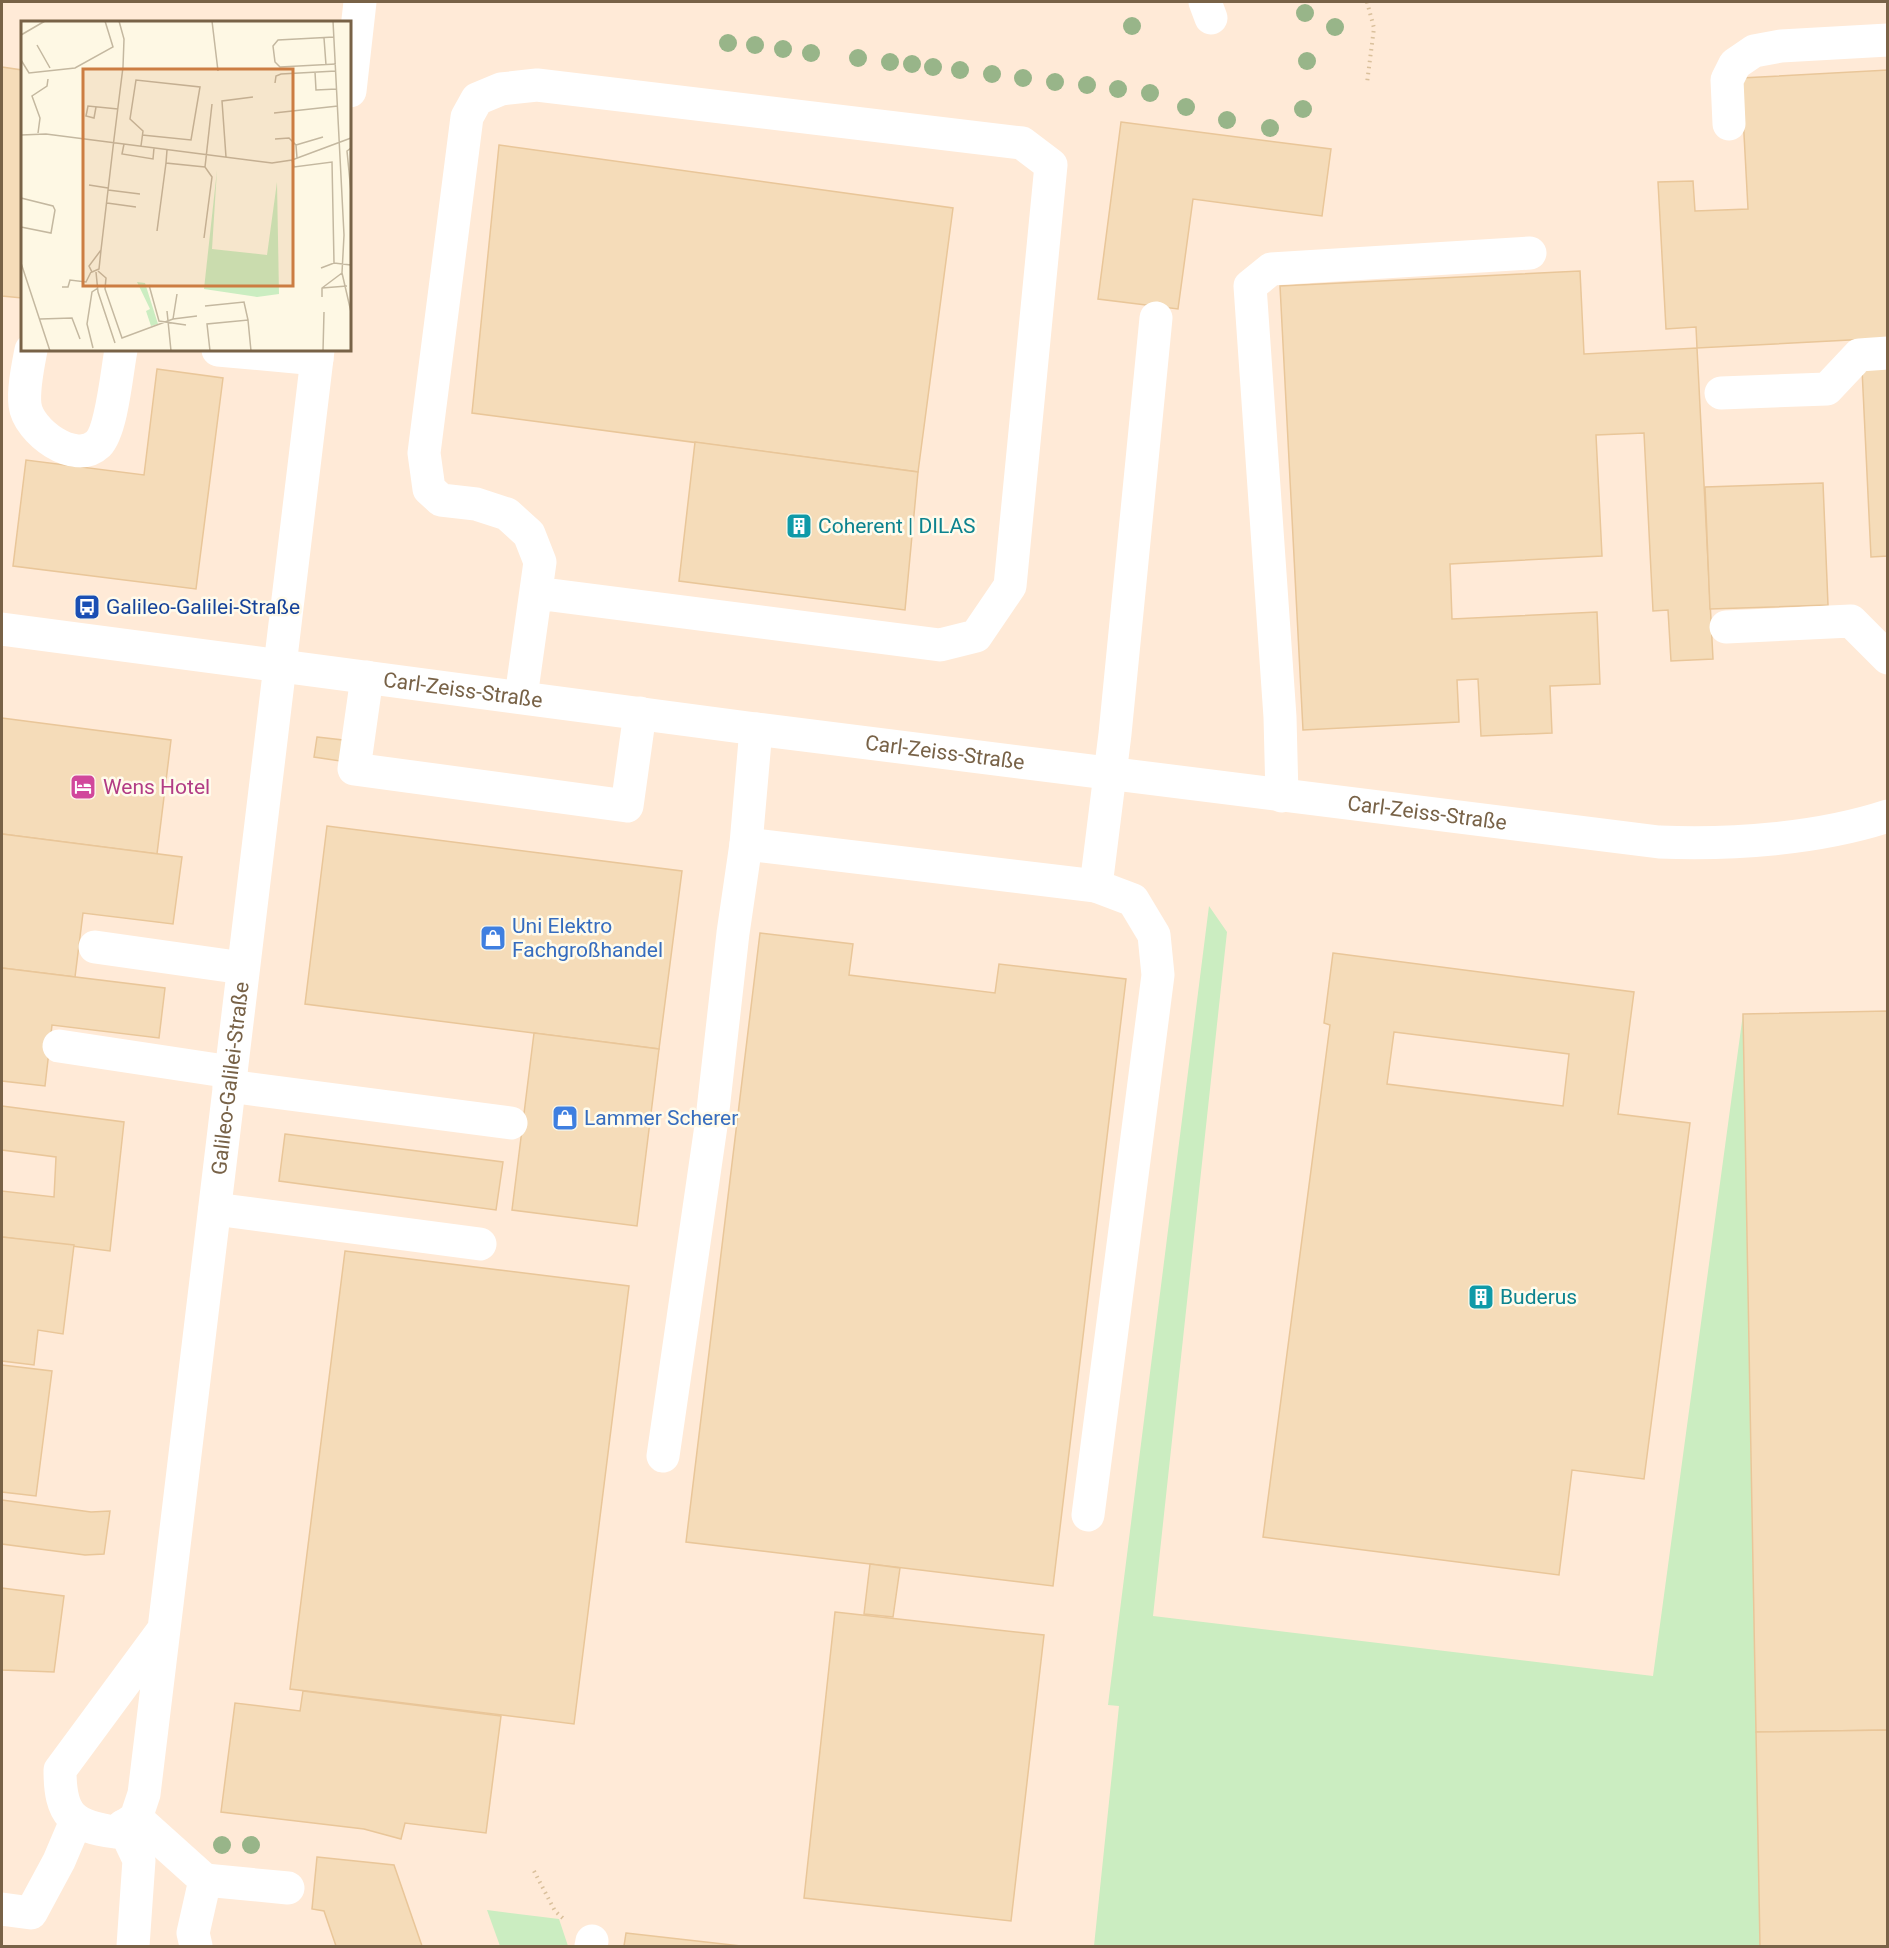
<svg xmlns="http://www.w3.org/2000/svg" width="1889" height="1948" font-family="Roboto,sans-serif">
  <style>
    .commercial { fill: #ffead7; fill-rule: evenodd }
    .green { fill: #cbedc1 }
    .building { fill: #f5dcb9; stroke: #e9c699; stroke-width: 1.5; fill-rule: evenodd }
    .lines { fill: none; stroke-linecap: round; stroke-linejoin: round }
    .path { stroke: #dac09c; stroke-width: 4; stroke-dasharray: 1.5 4.5; stroke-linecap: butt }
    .minor { stroke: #fff; stroke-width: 33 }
    .tree { fill: #98b589 }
    .labels { text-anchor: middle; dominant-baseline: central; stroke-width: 5; stroke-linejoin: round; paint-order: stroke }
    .culture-label { font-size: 21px; fill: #0d838f; stroke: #fffbec; text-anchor: start }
    .transit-label { font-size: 21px; fill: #164399; stroke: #fffbec; text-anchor: start }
    .street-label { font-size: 21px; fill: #786247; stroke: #fffbec }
    .hotel-label { font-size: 21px; fill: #b23c85; stroke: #fffbec; text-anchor: start }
    .shop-label { font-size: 21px; fill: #366cbe; stroke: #fffbec; text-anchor: start }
    .inset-road { fill: none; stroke: #c4b8a0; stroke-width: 1.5 }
    .view { fill: #cc7d42; fill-opacity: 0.15; stroke: #cc7d42; stroke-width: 3 }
    .inset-edge { fill: none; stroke: #786247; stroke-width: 3 }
  </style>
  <rect width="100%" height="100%" fill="#fef8e4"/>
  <path class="commercial" d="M2,2H1887V1946H2ZM22,22H350V350H22Z"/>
  <g class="green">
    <path d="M1209,906L1227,932L1153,1616L1653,1676L1743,1014L1760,1946H1094L1119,1706L1108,1705Z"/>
    <path d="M487,1910L559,1919L568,1946H500Z"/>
  </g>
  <g class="building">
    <path d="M2,67L22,70V298L2,296Z"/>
    <path d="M1888,70V338L1697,348L1696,327L1666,329L1658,182L1693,181L1695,211L1748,209L1741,78Z"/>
    <path d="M1121,122L1331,149L1322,216L1193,199L1178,309L1098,299Z"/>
    <path d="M499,145L953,208L918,472L472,413Z"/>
    <path d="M1580,271L1584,354L1697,348L1713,659L1671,661L1668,610L1653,611L1644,433L1596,435L1602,556L1450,564L1452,619L1597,612L1600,684L1550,686L1552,733L1481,736L1478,679L1457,680L1459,722L1303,730L1280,286Z"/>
    <path d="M1888,368V556L1871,557L1862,369Z"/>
    <path d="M157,369L223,378L196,589L13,566L26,460L144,475Z"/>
    <path d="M695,442L918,472L905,610L679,581Z"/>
    <path d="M1823,483L1828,605L1710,609L1705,487Z"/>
    <path d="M2,718L171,740L157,854L2,834Z"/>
    <path d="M317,737L343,740L340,761L314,757Z"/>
    <path d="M327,826L682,871L659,1049L305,1004Z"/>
    <path d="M2,834L182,857L173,924L83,913L75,977L2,968Z"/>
    <path d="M760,933L853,944L849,975L995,993L999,964L1126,979L1053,1586L686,1542Z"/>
    <path d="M1333,953L1634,992L1618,1114L1690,1123L1644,1479L1572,1470L1559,1575L1263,1537L1330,1025L1324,1023ZM1394,1032L1569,1054L1563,1106L1387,1084Z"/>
    <path d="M2,968L165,988L159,1038L52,1025L45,1086L2,1081Z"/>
    <path d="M1888,1011V1730L1756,1732L1743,1014Z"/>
    <path d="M534,1033L659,1049L637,1226L512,1210Z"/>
    <path d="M2,1106L124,1122L110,1251L2,1237V1191L54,1197L56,1157L2,1150Z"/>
    <path d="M285,1134L503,1162L496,1210L279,1181Z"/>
    <path d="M2,1237L74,1245L63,1334L38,1330L34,1365L2,1361Z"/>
    <path d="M345,1251L629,1286L574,1724L290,1689Z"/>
    <path d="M2,1365L52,1371L36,1496L2,1492Z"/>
    <path d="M2,1500L91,1512L110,1511L104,1554L85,1555L2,1544Z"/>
    <path d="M870,1564L900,1568L893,1617L864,1614Z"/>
    <path d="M2,1588L64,1596L54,1672L2,1670Z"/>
    <path d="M835,1612L1044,1635L1011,1921L804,1898Z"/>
    <path d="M303,1691L501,1716L486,1833L405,1823L401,1839L364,1829L221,1812L235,1703L300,1711Z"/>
    <path d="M1888,1730V1946H1760L1756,1732Z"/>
    <path d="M317,1857L394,1865L422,1946H336L324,1911L312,1909Z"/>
    <path d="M626,1933L741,1946H624Z"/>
  </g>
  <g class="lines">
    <g class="path">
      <path d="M1367,2L1374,28L1367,83"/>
      <path d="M534,1871L555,1911L565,1920"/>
    </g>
    <g class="minor">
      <path d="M1205,2L1211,18"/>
      <path d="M350,91L360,2"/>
      <path d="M1729,124L1727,80L1735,64L1754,51L1781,46L1888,40"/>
      <path d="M31,350C28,366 23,389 25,405C28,431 75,466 98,444C112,430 117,370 121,350"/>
      <path d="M218,350L317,359"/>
      <path d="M1721,393L1827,389L1859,355L1888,353"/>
      <path d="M1726,627L1851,621L1888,658"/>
      <path id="s1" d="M2,629L756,729L1659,842C1732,845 1818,839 1888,816"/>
      <path d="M367,677L354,769L627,806L640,713"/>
      <path d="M521,697L540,562L529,534L507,514L476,504L441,500L429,489L424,453L467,117L477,99L501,89L537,85L1022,143L1051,165L1010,586L976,636L940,645L536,593"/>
      <path d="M756,729L746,844L1096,886"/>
      <path d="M1282,796L1280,717L1250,286L1271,269L1530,253"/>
      <path d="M95,947L243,968"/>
      <path d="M59,1046L231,1072"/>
      <path d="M229,1086L511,1123"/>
      <path d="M215,1209L480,1244"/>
      <path d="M663,1456L712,1119L733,933L746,844"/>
      <path d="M1088,1515L1158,975L1154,935L1133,900L1096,886L1115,734L1156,318"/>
      <path id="s2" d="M164,1629L60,1770C60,1815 72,1826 115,1832L136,1818L144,1794L164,1629L318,350"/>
      <path d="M136,1818L205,1880L193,1933L196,1946"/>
      <path d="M123,1826L139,1860L133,1946"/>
      <path d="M205,1880L288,1888"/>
      <path d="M2,1909L31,1913L59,1861L76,1821"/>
      <path d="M591,1946L592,1941"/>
    </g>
  </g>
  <g class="tree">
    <circle cx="1305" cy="13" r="9"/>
    <circle cx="1132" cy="26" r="9"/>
    <circle cx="1335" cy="27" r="9"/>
    <circle cx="728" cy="43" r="9"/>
    <circle cx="755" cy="45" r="9"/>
    <circle cx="783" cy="49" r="9"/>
    <circle cx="811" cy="53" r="9"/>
    <circle cx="858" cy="58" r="9"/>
    <circle cx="1307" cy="61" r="9"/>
    <circle cx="890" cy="62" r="9"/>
    <circle cx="912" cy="64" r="9"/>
    <circle cx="933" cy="67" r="9"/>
    <circle cx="960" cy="70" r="9"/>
    <circle cx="992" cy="74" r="9"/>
    <circle cx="1023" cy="78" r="9"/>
    <circle cx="1055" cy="82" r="9"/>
    <circle cx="1087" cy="85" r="9"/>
    <circle cx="1118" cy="89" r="9"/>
    <circle cx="1150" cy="93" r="9"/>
    <circle cx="1186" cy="107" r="9"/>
    <circle cx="1303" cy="109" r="9"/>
    <circle cx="1227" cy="120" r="9"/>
    <circle cx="1270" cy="128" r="9"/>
    <circle cx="222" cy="1845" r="9"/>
    <circle cx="251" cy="1845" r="9"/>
  </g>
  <defs>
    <g id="building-square" transform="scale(1.35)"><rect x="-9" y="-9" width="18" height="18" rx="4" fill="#0f9aa8" stroke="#fffbec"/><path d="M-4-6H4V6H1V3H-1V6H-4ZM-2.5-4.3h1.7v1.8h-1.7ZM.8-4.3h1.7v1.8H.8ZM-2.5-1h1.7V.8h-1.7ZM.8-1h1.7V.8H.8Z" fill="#fff"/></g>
    <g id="bus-square" transform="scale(1.35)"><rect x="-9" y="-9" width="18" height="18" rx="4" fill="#1a4fb4" stroke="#fffbec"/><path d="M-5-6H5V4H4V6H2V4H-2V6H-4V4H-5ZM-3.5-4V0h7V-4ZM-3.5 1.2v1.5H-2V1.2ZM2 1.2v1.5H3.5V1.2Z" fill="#fff"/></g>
    <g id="hotel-square" transform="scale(1.35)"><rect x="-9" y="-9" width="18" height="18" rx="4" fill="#d1479c" stroke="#fffbec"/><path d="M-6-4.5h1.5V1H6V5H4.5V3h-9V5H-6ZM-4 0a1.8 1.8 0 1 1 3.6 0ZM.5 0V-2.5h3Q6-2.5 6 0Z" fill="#fff"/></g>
    <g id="shop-square" transform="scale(1.35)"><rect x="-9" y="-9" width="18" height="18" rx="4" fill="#3f7fe0" stroke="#fffbec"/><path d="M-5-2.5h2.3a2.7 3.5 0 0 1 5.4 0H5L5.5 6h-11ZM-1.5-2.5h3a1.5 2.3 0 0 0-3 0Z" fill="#fff"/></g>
  </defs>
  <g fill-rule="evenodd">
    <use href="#building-square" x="799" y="526"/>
    <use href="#bus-square" x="87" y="607"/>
    <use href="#hotel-square" x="83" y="787"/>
    <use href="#shop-square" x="493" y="938"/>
    <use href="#shop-square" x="565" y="1118"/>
    <use href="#building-square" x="1481" y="1297"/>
  </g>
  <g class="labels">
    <g class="culture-label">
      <text x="818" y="526">Coherent | DILAS</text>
      <text x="1500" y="1297">Buderus</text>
    </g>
    <g class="transit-label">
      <text x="106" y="607">Galileo-Galilei-Straße</text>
    </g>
    <g class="street-label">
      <text stroke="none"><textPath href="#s1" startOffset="465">Carl-Zeiss-Straße</textPath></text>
      <text stroke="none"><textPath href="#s1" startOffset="951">Carl-Zeiss-Straße</textPath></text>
      <text stroke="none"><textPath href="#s1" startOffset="1437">Carl-Zeiss-Straße</textPath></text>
      <text stroke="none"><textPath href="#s2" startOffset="1042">Galileo-Galilei-Straße</textPath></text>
    </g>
    <g class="hotel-label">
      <text x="103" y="787">Wens Hotel</text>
    </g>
    <g class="shop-label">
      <text x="512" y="926">Uni Elektro<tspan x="512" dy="24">Fachgroßhandel</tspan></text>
      <text x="584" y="1118">Lammer Scherer</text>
    </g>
  </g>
  <g transform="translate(21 21)">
    <rect width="330" height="330" fill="#fef8e4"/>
    <path d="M196,149L191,228L246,234L256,161L258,273L236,276L183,268ZM116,261L124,262L137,303L130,305L125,290L129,288Z" fill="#cbedc1"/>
    <path class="inset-road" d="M191,0L197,50M312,0L323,214L321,252M0,14L24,0M313,16L257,19L252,25L254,41L259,46L315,43M303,17L305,44M16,24L29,47M0,39L8,52L54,47L92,26L84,0M294,51L295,69L316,68M254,62L255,55L260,53L315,50M75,86L73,97L65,95L67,85L97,88M253,92L317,85M17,112L19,97L11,75L26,65L27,58M0,114L25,113L251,142L271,139L330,117M254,118L268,117L275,124L276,137M103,123L101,133L132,138L133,127M275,124L302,116M120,125L122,110L109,98L115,59L179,66L170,119L121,114M330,127L326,130L330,171M146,129L145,142L184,146M205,136L201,80L232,76M271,139L273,146L311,141L313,242M68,164L87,167M87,169L119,173M0,177L32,185L34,189L30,212L0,206M86,182L115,186M136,210L145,142M183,217L191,156L184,146L191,83M80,229L68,245L71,251L78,248L80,229L93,118L102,46L103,18L98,0M0,242L29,330M300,247L313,242L330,244M77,250L85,257L84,268L101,317L152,298L176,295M75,251L77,271L94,322M321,252L330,291M128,264L138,300L165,304M41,266H47L49,259L65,261L70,251M301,267L326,265M301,276V267L321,252M184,285L223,281L227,299M146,290L150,330M19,298L51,297L59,318M152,298L156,273M72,327L66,303L71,271L77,267M189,330L186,303L227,299L230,330M302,330L303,291"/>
    <path class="view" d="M62,48H272V265H62Z"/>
    <rect width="330" height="330" class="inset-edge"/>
  </g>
  <rect width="1889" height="1948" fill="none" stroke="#786247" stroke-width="6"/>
</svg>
